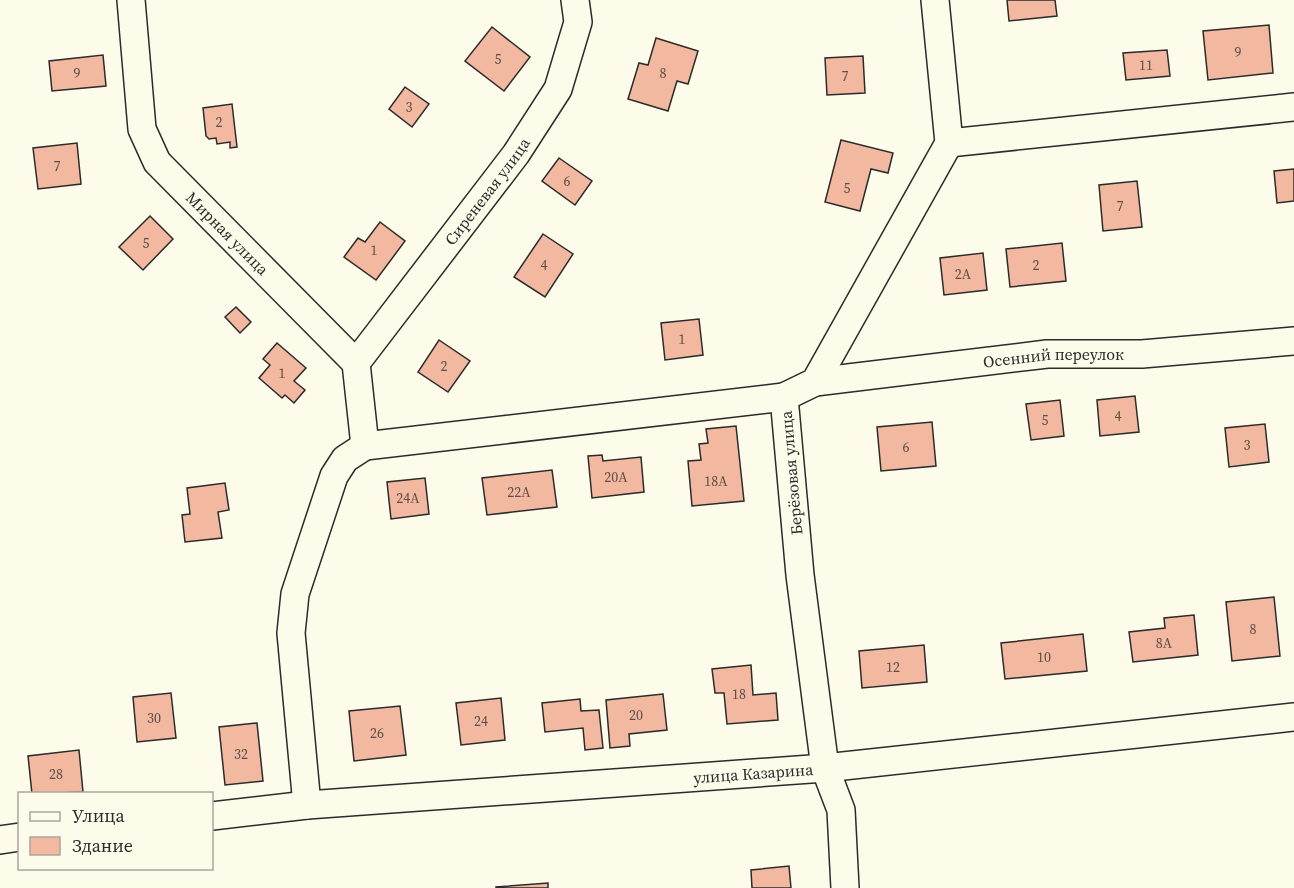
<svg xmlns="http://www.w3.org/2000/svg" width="1294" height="888" font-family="'Source Serif 4',serif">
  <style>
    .building { fill: #f2b8a0; stroke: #2b2b2b; stroke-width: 1.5 }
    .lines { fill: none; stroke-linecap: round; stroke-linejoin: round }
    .minor-casing { stroke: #2b2b2b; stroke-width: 30 }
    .minor { stroke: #fdfbea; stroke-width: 27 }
    .labels { text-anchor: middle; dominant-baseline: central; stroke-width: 4.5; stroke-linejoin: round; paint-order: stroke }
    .number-label { font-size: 14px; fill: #5d4e48 }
    .street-label { font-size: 16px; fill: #2b2b2b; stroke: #fdfbea }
  </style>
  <rect width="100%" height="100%" fill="#fdfbea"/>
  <g class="building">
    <path d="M1007,0H1055L1057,16L1009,21Z"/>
    <path d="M1269,25L1273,73L1208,80L1203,31Z"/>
    <path d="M492,27L530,57L504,91L465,61Z"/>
    <path d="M656,38L698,51L688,84L677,81L668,111L628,99L639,63L648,65Z"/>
    <path d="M1167,50L1170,76L1126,80L1123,53Z"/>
    <path d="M103,55L106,86L52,91L49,61Z"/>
    <path d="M863,56L865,93L827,95L825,58Z"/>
    <path d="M405,87L429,104L412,127L389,109Z"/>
    <path d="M232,104L237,147L230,148V142L217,144L216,138L209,139L206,136L203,108Z"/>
    <path d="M841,140L893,153L888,173L871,169L860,211L825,202Z"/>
    <path d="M77,143L81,184L38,189L33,148Z"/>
    <path d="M559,158L592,181L575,205L542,181Z"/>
    <path d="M1294,169V201L1277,203L1274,171Z"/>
    <path d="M1137,181L1142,227L1103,231L1099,185Z"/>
    <path d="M150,216L173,239L143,270L119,247Z"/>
    <path d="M380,222L405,241L376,280L344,257L358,238L365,242Z"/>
    <path d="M543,234L573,254L545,297L514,277Z"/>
    <path d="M1062,243L1066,281L1010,287L1006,249Z"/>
    <path d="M983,253L987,290L944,295L940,258Z"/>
    <path d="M236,307L251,322L240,333L225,317Z"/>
    <path d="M699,319L703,355L665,360L661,323Z"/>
    <path d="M439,340L470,361L448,392L418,372Z"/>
    <path d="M277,343L306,368L294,381L305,390L294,403L285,395L282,398L259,378L270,365L263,359Z"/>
    <path d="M1135,396L1139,432L1100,436L1097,400Z"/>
    <path d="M1060,400L1064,436L1031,440L1026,404Z"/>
    <path d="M932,422L936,466L881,471L877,427Z"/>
    <path d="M1265,424L1269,462L1229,467L1225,428Z"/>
    <path d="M736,426L744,501L692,506L688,461L701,460L699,444L708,443L706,429Z"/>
    <path d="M602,455L603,461L641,457L644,492L592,498L588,456Z"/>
    <path d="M552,470L557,507L487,515L482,478Z"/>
    <path d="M425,478L429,514L391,519L387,482Z"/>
    <path d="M225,483L229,510L218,512L222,538L185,542L182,515L190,514L187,488Z"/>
    <path d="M1274,597L1280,656L1232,661L1226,602Z"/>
    <path d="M1194,615L1198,655L1133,662L1129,632L1165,628L1164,618Z"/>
    <path d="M1083,634L1087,671L1005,679L1001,643Z"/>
    <path d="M924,645L927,682L862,688L859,651Z"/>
    <path d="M751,665L753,695L776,693L778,720L727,724L724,693H715L712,669Z"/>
    <path d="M171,693L176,738L137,742L133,697Z"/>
    <path d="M663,694L667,730L629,734L630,746L610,748L606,700Z"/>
    <path d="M501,698L505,740L461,745L456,703Z"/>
    <path d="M580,699L581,711L599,710L603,748L585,750L583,728L545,732L542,703Z"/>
    <path d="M400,706L406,755L354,761L349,711Z"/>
    <path d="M257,723L263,781L225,785L219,727Z"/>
    <path d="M79,750L83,792L32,794L28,756Z"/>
    <path d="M789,866L791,888H752L751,870Z"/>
    <path d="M548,883V888H496V887Z"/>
  </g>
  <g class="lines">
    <g class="minor-casing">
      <g id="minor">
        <path id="s1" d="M131,0L142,129L157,162L356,363L365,446"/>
        <path d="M949,143L1294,107"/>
        <path id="s2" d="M356,363L516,154L558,89L578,22L575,0"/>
        <path id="s3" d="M815,382L1047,354H1142L1294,341"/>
        <path d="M307,805L291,633L295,594L334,476L345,459L365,446L784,397"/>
        <path id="s4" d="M212,816L307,805L825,768L1294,717"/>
        <path d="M0,840L20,837"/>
        <path d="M845,888L841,810L825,768L800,575L784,397L815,382L949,143L935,0"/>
      </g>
    </g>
    <use href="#minor" class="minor"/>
  </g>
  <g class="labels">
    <g class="number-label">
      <text x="1238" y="52">9</text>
      <text x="498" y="59">5</text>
      <text x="1146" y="65">11</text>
      <text x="77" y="73">9</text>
      <text x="663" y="73">8</text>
      <text x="845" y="76">7</text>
      <text x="409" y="107">3</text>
      <text x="219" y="122">2</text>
      <text x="57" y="166">7</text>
      <text x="567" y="181">6</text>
      <text x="847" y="188">5</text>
      <text x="1120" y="206">7</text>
      <text x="146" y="243">5</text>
      <text x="374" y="250">1</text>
      <text x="544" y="265">4</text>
      <text x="1036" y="265">2</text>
      <text x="963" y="274">2А</text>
      <text x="682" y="339">1</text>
      <text x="444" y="366">2</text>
      <text x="282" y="373">1</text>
      <text x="1118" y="416">4</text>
      <text x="1045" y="420">5</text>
      <text x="1247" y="445">3</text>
      <text x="906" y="447">6</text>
      <text x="616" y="477">20А</text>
      <text x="716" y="481">18А</text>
      <text x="519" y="492">22А</text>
      <text x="408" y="498">24А</text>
      <text x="1253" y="629">8</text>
      <text x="1164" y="643">8А</text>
      <text x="1044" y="657">10</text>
      <text x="893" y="667">12</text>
      <text x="739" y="694">18</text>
      <text x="636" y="715">20</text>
      <text x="154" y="718">30</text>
      <text x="481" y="721">24</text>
      <text x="377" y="733">26</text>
      <text x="241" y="754">32</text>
      <text x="56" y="774">28</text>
    </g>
    <g class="street-label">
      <text stroke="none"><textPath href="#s2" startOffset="216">Сиреневая улица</textPath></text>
      <text stroke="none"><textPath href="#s1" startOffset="266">Мирная улица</textPath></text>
      <text stroke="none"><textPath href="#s3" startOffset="240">Осенний переулок</textPath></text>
      <text transform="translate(791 473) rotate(-95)">Берёзовая улица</text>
      <text stroke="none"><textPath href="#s4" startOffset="543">улица Казарина</textPath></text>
    </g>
  </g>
  <rect x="18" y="792" width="195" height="78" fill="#fdfbea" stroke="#a9a89e" stroke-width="1.5"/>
  <rect x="30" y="812" width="30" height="9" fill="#fdfbea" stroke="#a9a89e" stroke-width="1.5"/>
  <text x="72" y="822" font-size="18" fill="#2b2b2b">Улица</text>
  <rect x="30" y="837" width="30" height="18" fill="#f2b8a0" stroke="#a9a89e" stroke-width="1.5"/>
  <text x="72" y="852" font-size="18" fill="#2b2b2b">Здание</text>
</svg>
